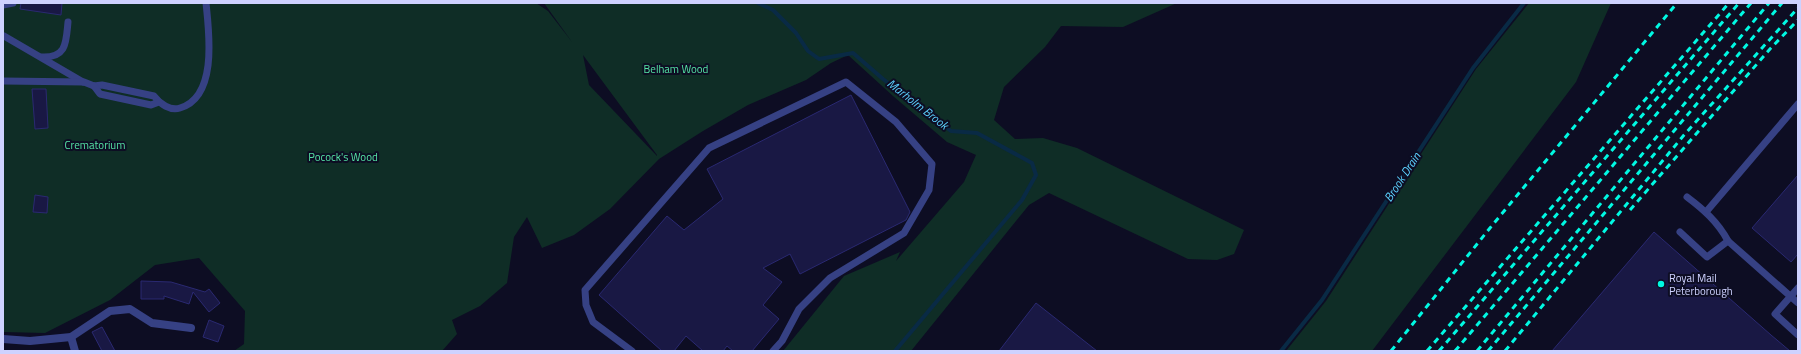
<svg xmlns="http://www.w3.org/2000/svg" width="1801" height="354" font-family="'Titillium Web',sans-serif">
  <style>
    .green { fill: #0f2d26; fill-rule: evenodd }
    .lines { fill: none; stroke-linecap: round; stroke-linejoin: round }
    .stream { stroke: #092a45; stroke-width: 4 }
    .building { fill: #191844; stroke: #2a2971 }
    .lane { stroke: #364184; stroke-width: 7 }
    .street { stroke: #364184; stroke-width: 8 }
    .rail { stroke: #00f9e3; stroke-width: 3; stroke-dasharray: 6 5; stroke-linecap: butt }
    .poi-dot { fill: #00f9e3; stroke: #0d0d23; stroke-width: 1.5 }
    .labels { text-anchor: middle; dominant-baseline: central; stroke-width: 4; stroke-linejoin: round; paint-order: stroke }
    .park-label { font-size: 11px; fill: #55e4a5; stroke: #0d0d23 }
    .poi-label { font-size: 11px; fill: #ced2ff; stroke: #0d0d23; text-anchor: start }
    .water-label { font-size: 12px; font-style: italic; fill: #5cd2ff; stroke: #0d0d23 }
  </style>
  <rect width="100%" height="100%" fill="#0d0d23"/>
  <g class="green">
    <path d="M3,3H536L548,11L572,42L544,3H1177L1123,27L1061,26L1045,47L1004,87L994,120L1015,139L1043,138L1077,148L1244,230L1234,254L1217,260L1188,259L1049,193L1029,205L911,351H783L844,276L900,252L896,261L964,182L976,155L947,142L893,96L848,55L831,63L806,80L748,105L703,131L659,159L610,209L574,235L542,248L527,217L514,237L507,283L480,306L452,320L457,334L442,351H234L244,344L245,311L199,258L155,265L110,300L45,333L3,332ZM583,55L657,155V156L589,85Z"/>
    <path d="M1529,3H1611L1576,82L1372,351H1286L1326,301L1476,69Z"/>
  </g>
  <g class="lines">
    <g class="stream">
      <path d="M758,3L773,10L796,33L808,51L819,59L853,53L883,79L951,131L977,133L1032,163L1036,175L1022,200L895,351"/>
      <path d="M1281,351L1322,300L1473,68L1524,3"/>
    </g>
  </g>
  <g class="building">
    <path d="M21,3H62L61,15L20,9Z"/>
    <path d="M32,89H46L48,128L35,129Z"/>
    <path d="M851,95L910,212L906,220L800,274L790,254L763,268L782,282L763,305L779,319L752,351H733L727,346L723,351H703L686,336L674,351H662L599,295L667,216L684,230L723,199L707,169Z"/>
    <path d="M1798,175V254L1791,262L1752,228Z"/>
    <path d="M35,195L48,197L47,213L33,212Z"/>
    <path d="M1654,232L1771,335L1790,351H1552Z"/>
    <path d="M141,281L171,282L205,292L209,289L220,303L209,312L193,292L189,304L164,296V299H141Z"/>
    <path d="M1036,303L1097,351H999Z"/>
    <path d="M209,320L224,326L218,342L203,337Z"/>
    <path d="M102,327L115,351H102L92,332Z"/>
  </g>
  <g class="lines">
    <g class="lane">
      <path d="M3,5L13,3"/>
      <path d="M4,36L83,82"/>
      <path d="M42,57C67,58 66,42 68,22"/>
      <path d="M3,81L84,82L94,86L102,85L154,96C160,104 170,111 180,108C218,97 209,32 206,3"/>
      <path d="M94,86L100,94L151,105L159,102"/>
      <path d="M1706,212L1798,104"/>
      <path d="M1680,232L1707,257L1728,241C1718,222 1703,209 1687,197"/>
      <path d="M1728,241L1798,303"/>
      <path d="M1798,288L1775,314L1798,335"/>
      <path d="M632,351L593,322L586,305L585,290L709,148L846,82L896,122L932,164L929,190L904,233L830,278L799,309L782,341L773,351"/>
    </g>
    <g class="street">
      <path d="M71,337L75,351"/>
      <path d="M3,339L30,341L71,337L110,311L130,309L152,323L191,328"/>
    </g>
    <g class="rail">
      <path d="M1630,210L1770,49L1798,20"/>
      <path d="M1391,351L1490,228L1677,3"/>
      <path d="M1427,351L1729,3"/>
      <path d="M1439,351L1739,3"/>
      <path d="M1455,351L1751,3"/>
      <path d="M1477,351L1769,3"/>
      <path d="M1488,351L1782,3"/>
      <path d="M1505,351L1684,135L1798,8"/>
    </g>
  </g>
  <circle class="poi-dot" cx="1661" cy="284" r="4"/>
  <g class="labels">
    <g class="park-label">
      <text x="676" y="69">Belham Wood</text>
      <text x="95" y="145">Crematorium</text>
      <text x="343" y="157">Pocock's Wood</text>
    </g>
    <g class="poi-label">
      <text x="1669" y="278">Royal Mail<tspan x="1669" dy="13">Peterborough</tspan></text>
    </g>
    <g class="water-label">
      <text transform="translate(918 104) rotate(38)">Marholm Brook</text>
      <text transform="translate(1402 177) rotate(-57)">Brook Drain</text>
    </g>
  </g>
  <rect width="1801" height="354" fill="none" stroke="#ced2ff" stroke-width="8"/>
</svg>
